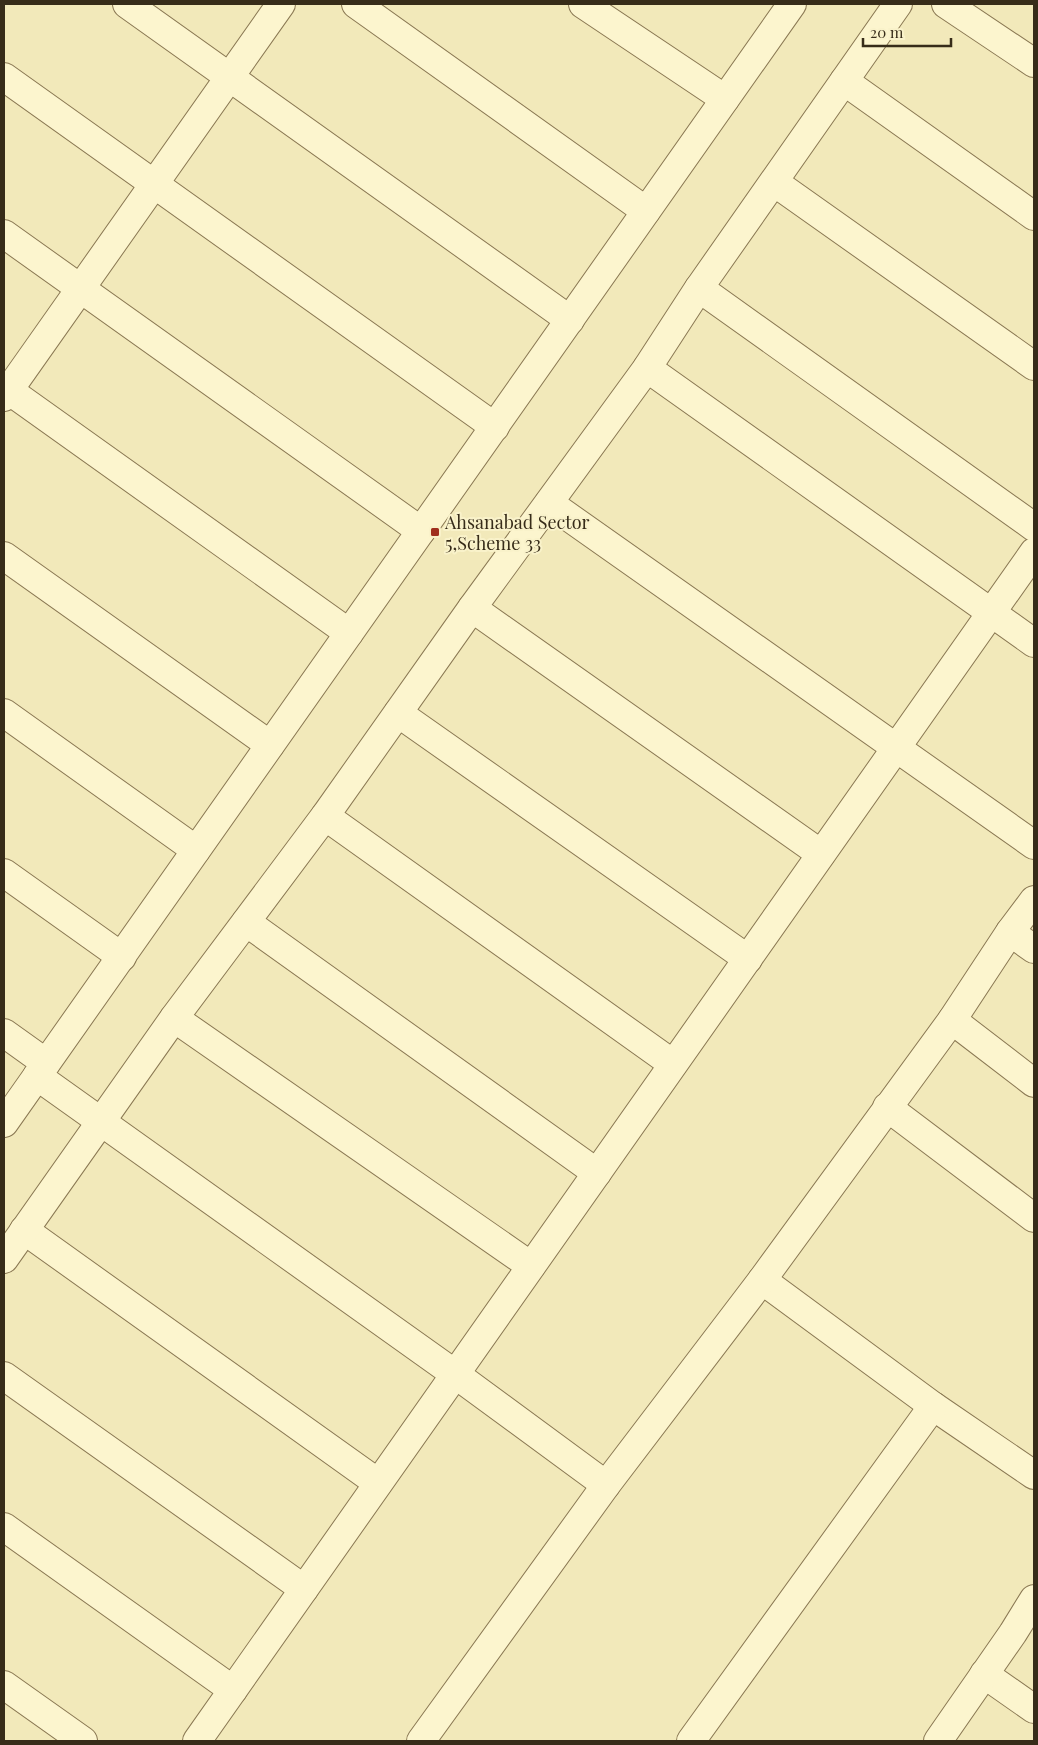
<svg xmlns="http://www.w3.org/2000/svg" width="1038" height="1745" font-family="'Playfair Display',serif">
  <style>
    .lines { fill: none; stroke-linecap: round; stroke-linejoin: round }
    .street-casing { stroke: #8a7853; stroke-width: 30 }
    .street { stroke: #fcf5ce; stroke-width: 28 }
    .poi-dot { fill: #9f2f1d; stroke: #f9f2ca; stroke-width: 2 }
    .labels { text-anchor: middle; dominant-baseline: central; stroke-width: 4; stroke-linejoin: round; paint-order: stroke }
    .poi-label { font-size: 18px; fill: #372c19; stroke: #f9f2ca; text-anchor: start }
  </style>
  <rect width="100%" height="100%" fill="#f2e9ba"/>
  <g class="lines">
    <g class="street-casing">
      <g id="street">
        <path d="M127,4L570,320"/>
        <path d="M356,4L646,211"/>
        <path d="M583,4L725,99"/>
        <path d="M946,4L1034,63"/>
        <path d="M4,77L495,427"/>
        <path d="M844,81L1034,216"/>
        <path d="M774,182L1034,366"/>
        <path d="M4,234L421,531"/>
        <path d="M699,288L1034,527"/>
        <path d="M647,368L1034,643"/>
        <path d="M4,387L349,633"/>
        <path d="M4,397L281,4"/>
        <path d="M549,503L1034,845"/>
        <path d="M4,556L270,745"/>
        <path d="M472,608L821,854"/>
        <path d="M4,713L196,850"/>
        <path d="M398,713L748,959"/>
        <path d="M325,816L673,1064"/>
        <path d="M4,873L122,957"/>
        <path d="M246,922L597,1173"/>
        <path d="M1010,932L1034,949"/>
        <path d="M174,1018L531,1266"/>
        <path d="M952,1020L1034,1083"/>
        <path d="M4,1033L46,1063"/>
        <path d="M37,1076L455,1374L606,1485"/>
        <path d="M887,1107L1034,1218"/>
        <path d="M4,1123L792,4"/>
        <path d="M24,1230L378,1483"/>
        <path d="M4,1259L174,1018L325,816L472,608L647,368L699,288L898,4"/>
        <path d="M762,1280L933,1406L1034,1475"/>
        <path d="M4,1376L304,1589"/>
        <path d="M4,1527L233,1690"/>
        <path d="M984,1674L1034,1709"/>
        <path d="M4,1685L83,1741"/>
        <path d="M197,1741L1034,552"/>
        <path d="M421,1741L606,1485L762,1280L952,1020L1010,932L1034,900"/>
        <path d="M691,1741L933,1406"/>
        <path d="M938,1741L1013,1633L1034,1599"/>
      </g>
    </g>
    <use href="#street" class="street"/>
  </g>
  <rect class="poi-dot" x="430" y="527" width="10" height="10" rx="2.5"/>
  <g class="labels">
    <g class="poi-label">
      <text x="445" y="522">Ahsanabad Sector<tspan x="445" dy="21">5,Scheme 33</tspan></text>
    </g>
  </g>
  <rect width="1038" height="1745" fill="none" stroke="#372c19" stroke-width="10"/>
  <path d="M863 38v8h88v-8" fill="none" stroke="#372c19" stroke-width="2.5"/>
  <text x="870" y="38" font-size="15" fill="#372c19" stroke="#f9f2ca" stroke-width="4" paint-order="stroke">20 m</text>
</svg>
